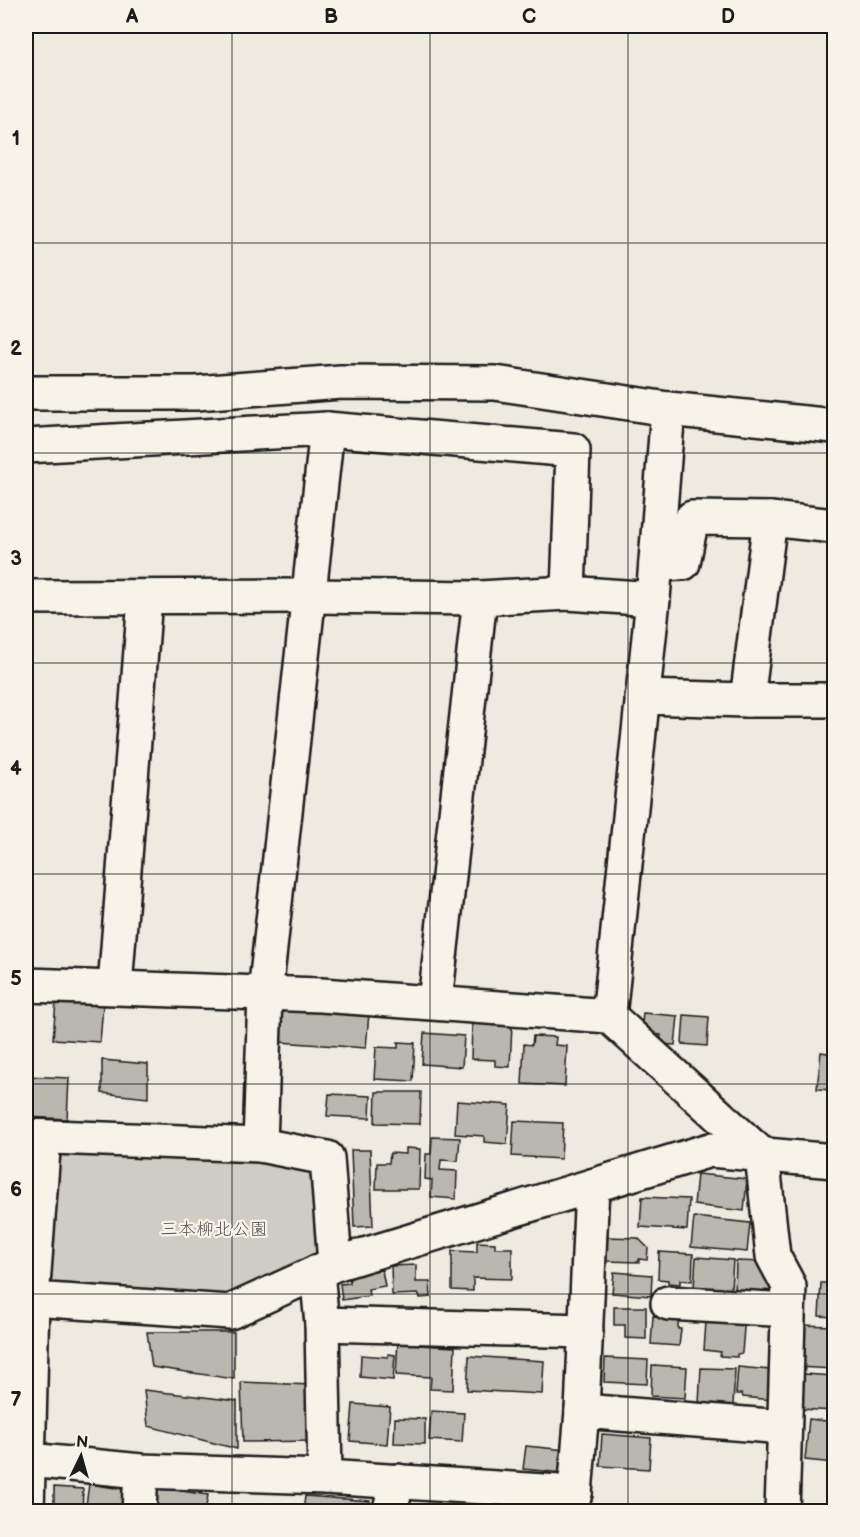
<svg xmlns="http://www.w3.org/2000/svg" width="860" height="1537" font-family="'Balsamiq Sans','Klee One',sans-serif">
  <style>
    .green { fill: #cfccc3; stroke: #767470; stroke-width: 1.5 }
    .building { fill: #bab7af; stroke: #1c1c1c; stroke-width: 1.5 }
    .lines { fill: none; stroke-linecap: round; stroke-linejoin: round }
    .minor-casing { stroke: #1c1c1c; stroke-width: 38 }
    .minor { stroke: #f7f3e8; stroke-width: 33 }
    .grid { fill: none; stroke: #1c1c1c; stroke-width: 1.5; stroke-opacity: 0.55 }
    .labels { text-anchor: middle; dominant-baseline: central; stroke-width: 4.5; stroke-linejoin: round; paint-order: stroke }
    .park-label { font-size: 18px; fill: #52514e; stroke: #f7f3e8 }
    .neatline { fill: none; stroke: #1c1c1c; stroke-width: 2 }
    .grid-label { font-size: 20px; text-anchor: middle; font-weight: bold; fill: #1c1c1c }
  </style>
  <rect width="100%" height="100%" fill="#eeeae0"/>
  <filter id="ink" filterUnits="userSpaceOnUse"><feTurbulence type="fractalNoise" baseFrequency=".0167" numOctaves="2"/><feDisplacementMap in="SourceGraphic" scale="12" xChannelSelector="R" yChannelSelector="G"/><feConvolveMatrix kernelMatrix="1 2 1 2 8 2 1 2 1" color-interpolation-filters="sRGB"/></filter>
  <g filter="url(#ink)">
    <path class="green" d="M56,1151L261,1158L316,1170L326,1254L230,1302L45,1290Z"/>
    <g class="building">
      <path d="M56,1001L103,1005L100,1042L53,1039Z"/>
      <path d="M281,1007L369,1013L366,1048L279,1042Z"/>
      <path d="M643,1013L678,1016L675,1045L660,1044L661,1035L641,1033Z"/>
      <path d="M684,1015L709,1017L707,1046L682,1044Z"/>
      <path d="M472,1023L512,1025L510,1067L495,1066V1060L471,1059Z"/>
      <path d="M424,1033L464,1036L462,1067L422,1064Z"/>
      <path d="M533,1036L556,1037L555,1045L567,1046L565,1086L522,1084L524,1044L532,1045Z"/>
      <path d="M398,1042L415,1043L413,1081L374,1079L376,1047L398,1048Z"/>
      <path d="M821,1052L834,1054V1090L817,1089Z"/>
      <path d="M102,1060L148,1064V1098L102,1093Z"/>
      <path d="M26,1076L69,1078L67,1119L26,1117Z"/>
      <path d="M376,1092H421L420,1124L375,1123Z"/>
      <path d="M329,1094L371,1096L370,1118L327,1116Z"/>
      <path d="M457,1101L510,1105L507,1144L484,1142V1136L455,1134Z"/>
      <path d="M514,1121L563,1123L561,1159L512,1156Z"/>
      <path d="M432,1137L460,1138L458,1161L441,1160L440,1170L457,1171L456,1199L431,1197L432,1180L425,1179L426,1154H431Z"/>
      <path d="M406,1148L420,1149L419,1189H376L377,1163H389L390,1153L406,1154Z"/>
      <path d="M351,1150H370L373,1226L354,1227Z"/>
      <path d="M697,1174L747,1179L744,1211L694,1205Z"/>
      <path d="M642,1197L689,1199L687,1230L640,1227Z"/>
      <path d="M694,1217L750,1223L747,1252L691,1247Z"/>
      <path d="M607,1237L638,1238L648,1248L647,1260L639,1259V1262L606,1261Z"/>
      <path d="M477,1242L495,1243V1248H512V1279L473,1278V1291L452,1290V1251L477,1252Z"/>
      <path d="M659,1252L693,1254L692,1281L680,1280V1284L668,1283V1280L658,1279Z"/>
      <path d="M696,1257L733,1260L731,1289L714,1288L713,1303L693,1302Z"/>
      <path d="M736,1261L766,1262L777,1295L735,1294Z"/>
      <path d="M416,1265V1282H430L431,1297L420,1298L419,1294L392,1295L391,1266Z"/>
      <path d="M382,1270L385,1286L368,1289L369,1296L342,1300L340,1284L350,1283L349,1274Z"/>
      <path d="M614,1272L652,1275L651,1296L612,1293Z"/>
      <path d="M821,1283H834V1317L819,1316Z"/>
      <path d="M614,1307H646V1339L625,1338V1325H614Z"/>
      <path d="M745,1315L742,1353L737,1354V1357L720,1356L721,1352L704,1350L706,1322L713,1317Z"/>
      <path d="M653,1316L678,1318V1329H681L679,1346L651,1344Z"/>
      <path d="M800,1325L834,1326V1369L797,1367Z"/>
      <path d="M147,1332H234V1379L152,1367Z"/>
      <path d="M398,1340L419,1341V1345L455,1347L453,1390L430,1389L431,1377L396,1375Z"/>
      <path d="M388,1354L395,1355L393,1380L360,1377L361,1355L388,1357Z"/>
      <path d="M469,1356L544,1361L542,1394L467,1390Z"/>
      <path d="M605,1358L648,1360L647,1384L604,1382Z"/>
      <path d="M652,1365L687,1367L685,1398L651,1396Z"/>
      <path d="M738,1367L770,1370L772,1400L743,1397L742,1394H736Z"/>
      <path d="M701,1368L735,1369L733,1405L699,1403Z"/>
      <path d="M804,1374L834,1376V1411L801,1409Z"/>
      <path d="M241,1382L311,1385L312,1441L243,1442Z"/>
      <path d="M144,1390L237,1401V1449L148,1426Z"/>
      <path d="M353,1404L390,1407L387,1444L350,1441Z"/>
      <path d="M431,1411L464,1413L462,1442L429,1440Z"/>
      <path d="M395,1418L425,1419V1444L394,1443Z"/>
      <path d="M809,1419L834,1422V1463L805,1460Z"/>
      <path d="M602,1434L651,1438L649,1469L600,1466Z"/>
      <path d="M526,1446L566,1450L563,1473L523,1469Z"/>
      <path d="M89,1484L122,1489V1512H85Z"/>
      <path d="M54,1487L83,1489L82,1512H54Z"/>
      <path d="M155,1487L208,1495L205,1512H151Z"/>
      <path d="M305,1496L370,1501L369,1512H303Z"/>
      <path d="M438,1506L458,1512H436Z"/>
      <path d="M506,1507L543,1510V1512H505Z"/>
    </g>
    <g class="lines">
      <g class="minor-casing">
        <g id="minor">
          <path d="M26,393H196L341,382L495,383L668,409L834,426"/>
          <path d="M668,409L653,599L609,1016L762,1155L773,1256L789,1286L782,1512"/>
          <path d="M26,446L327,429L573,450L568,593"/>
          <path d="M656,564L683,563L692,518L770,519L834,526"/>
          <path d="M26,597L308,596L480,598L568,593L653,599"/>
          <path d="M642,697L747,700H834"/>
          <path d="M747,700L770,519"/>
          <path d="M26,985L321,995L609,1016"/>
          <path d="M115,987L145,598"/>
          <path d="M435,1002L480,598"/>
          <path d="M26,1136L260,1145L327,1158L335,1264"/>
          <path d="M44,1137L32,1299L230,1312L335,1264L710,1150L834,1161"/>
          <path d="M260,1145L265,994L327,429"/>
          <path d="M317,1272L322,1324L325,1477"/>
          <path d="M26,1298L32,1299L27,1512"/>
          <path d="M668,1303L788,1310"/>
          <path d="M322,1324L586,1331"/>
          <path d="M582,1411L784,1427"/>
          <path d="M29,1460L141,1471L325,1477L575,1493"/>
          <path d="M139,1512L141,1471"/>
          <path d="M389,1512L398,1481"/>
          <path d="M569,1512L575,1493L582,1411L592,1186"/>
        </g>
      </g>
      <use href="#minor" class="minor"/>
    </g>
  </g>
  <path class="grid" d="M232,26V1512M430,26V1512M628,26V1512M26,243H834M26,453H834M26,663H834M26,874H834M26,1084H834M26,1294H834"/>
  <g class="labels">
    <g class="park-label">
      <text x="214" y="1229">三本柳北公園</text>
    </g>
  </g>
  <rect width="860" height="1537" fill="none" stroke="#f7f3e8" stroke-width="66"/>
  <g transform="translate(81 1456) rotate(5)" stroke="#f7f3e8" stroke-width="4.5" paint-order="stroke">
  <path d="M0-4.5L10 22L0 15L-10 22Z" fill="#1c1c1c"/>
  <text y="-9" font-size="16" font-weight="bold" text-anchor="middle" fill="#1c1c1c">N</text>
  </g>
  <rect x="33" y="33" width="794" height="1471" class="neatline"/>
  <g class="grid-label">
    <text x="132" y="23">A</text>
    <text x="331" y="23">B</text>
    <text x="529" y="23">C</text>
    <text x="728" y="23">D</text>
    <text x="16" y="145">1</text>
    <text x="16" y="355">2</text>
    <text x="16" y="565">3</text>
    <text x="16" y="775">4</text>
    <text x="16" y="985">5</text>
    <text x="16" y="1196">6</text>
    <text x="16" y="1406">7</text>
  </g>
</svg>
